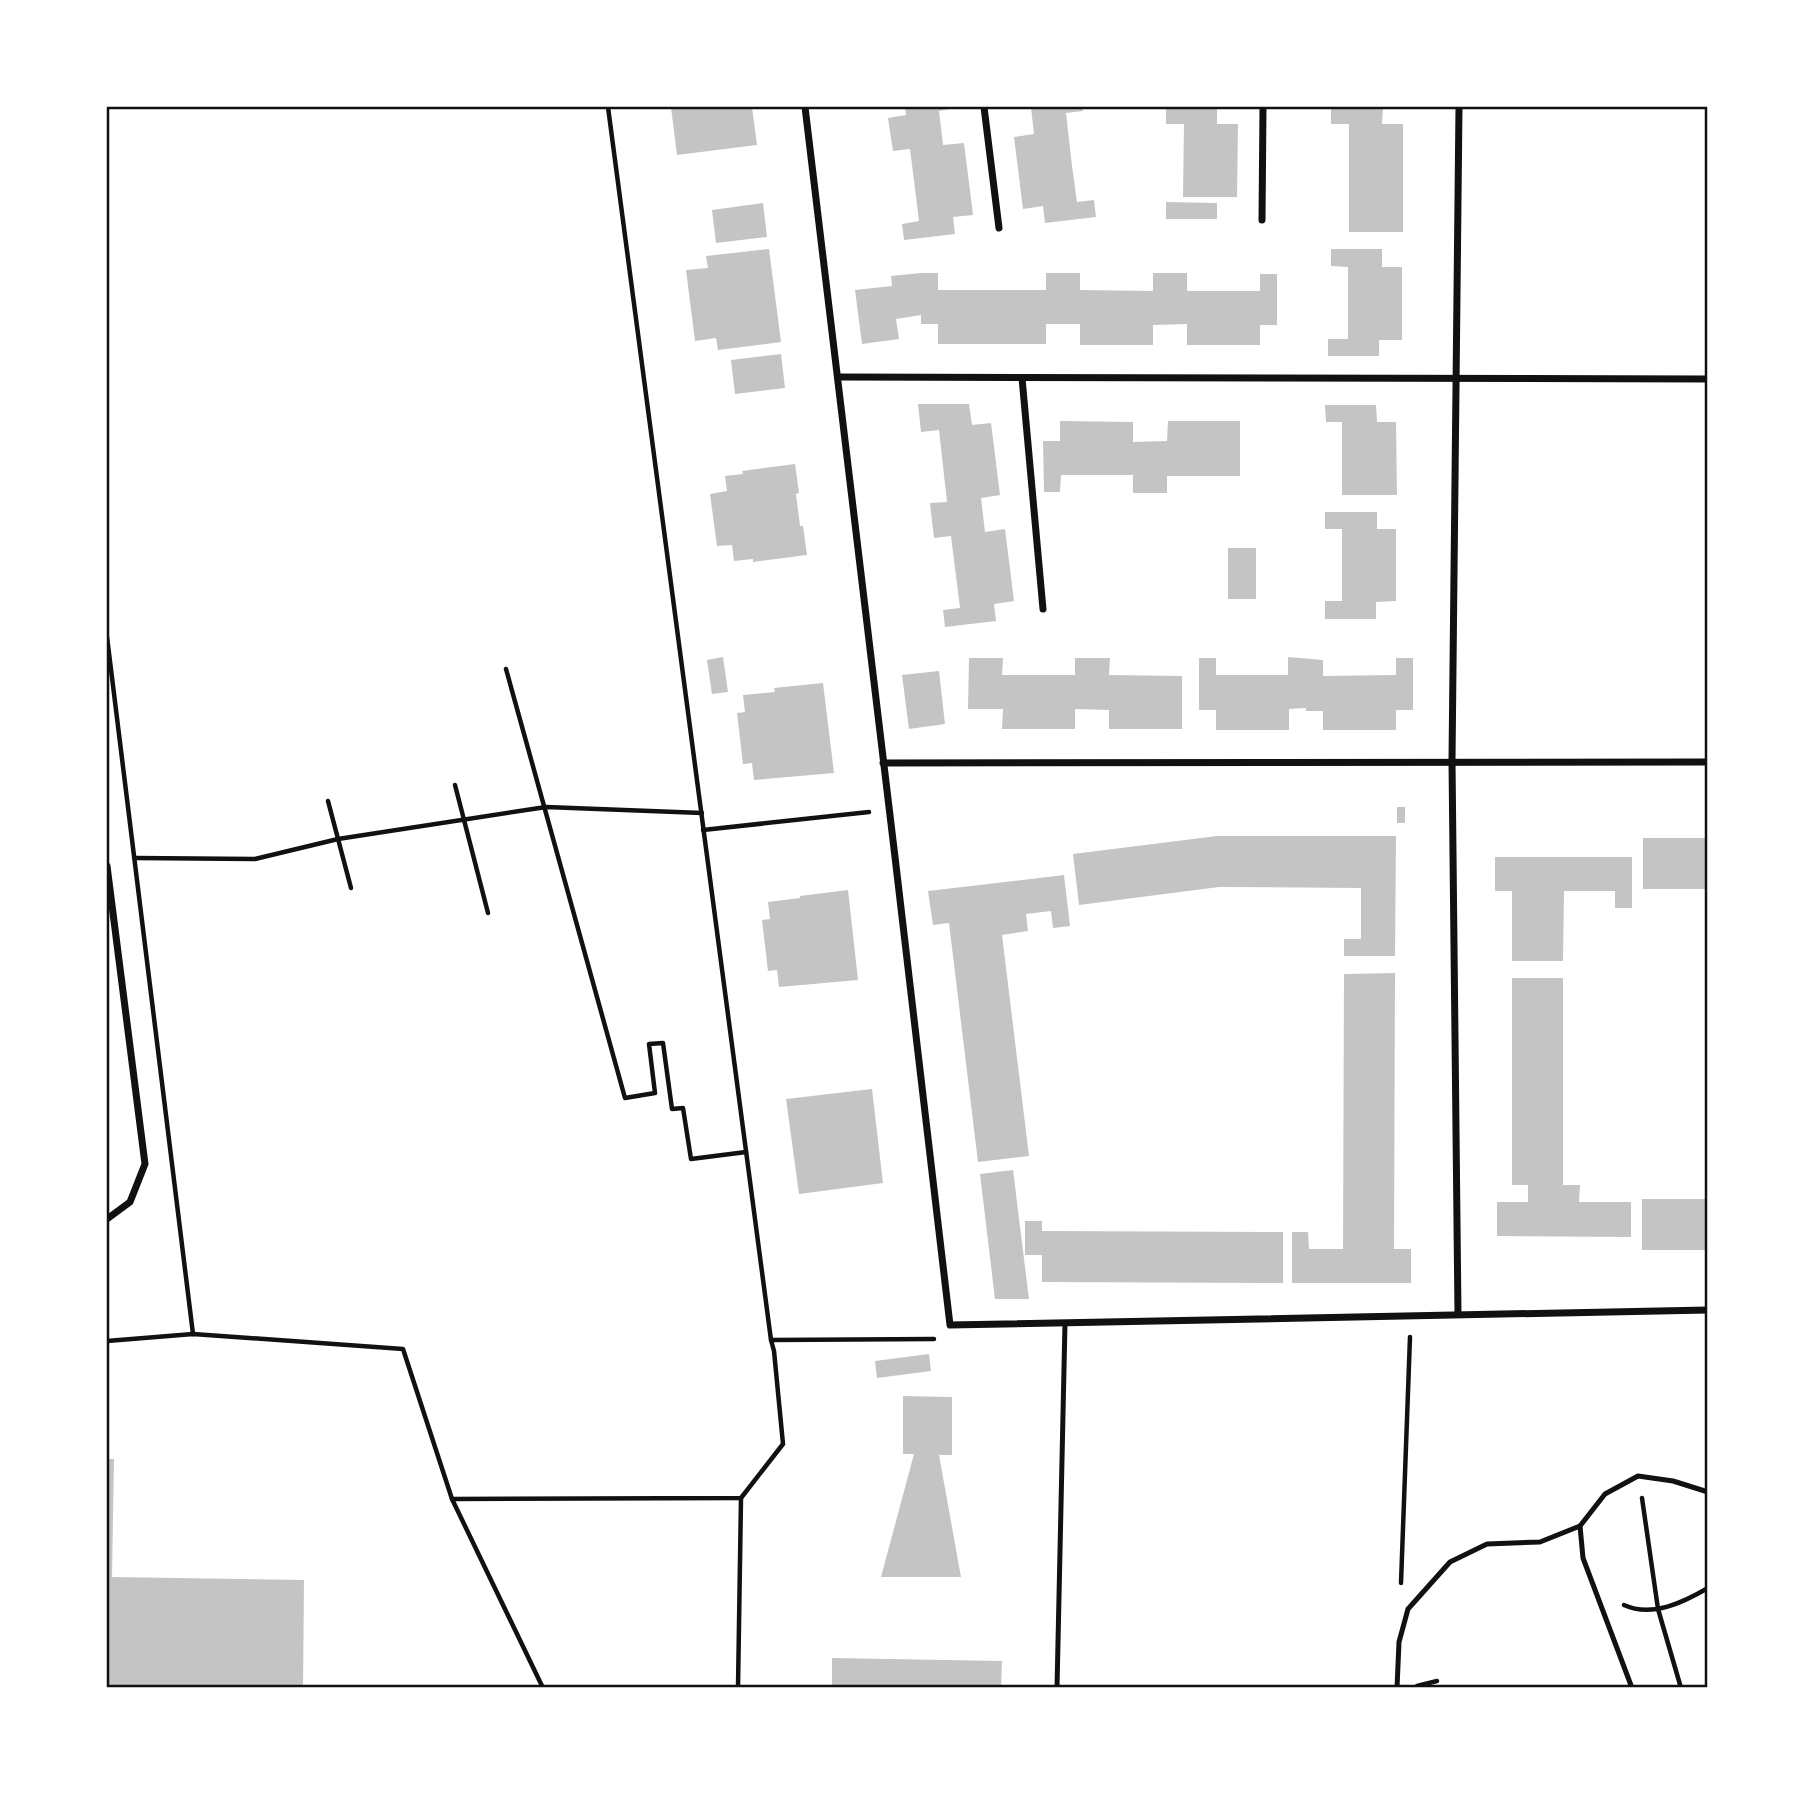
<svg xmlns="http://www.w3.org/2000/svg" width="1815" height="1795" font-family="Raleway,sans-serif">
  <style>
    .building { fill: #c4c4c4 }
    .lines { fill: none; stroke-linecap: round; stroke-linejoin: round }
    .path { stroke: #111; stroke-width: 4.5 }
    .service { stroke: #111; stroke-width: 5 }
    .minor { stroke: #111; stroke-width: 7 }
    .neatline { fill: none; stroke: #111; stroke-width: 2.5 }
  </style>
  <rect width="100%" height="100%" fill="#fff"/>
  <g class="building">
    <path d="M671,107H752L757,145L677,155Z"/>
    <path d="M905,107H960L939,111L943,145L964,143L973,215L953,217L955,234L904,240L902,224L919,221L910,149L893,151L888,118L906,115Z"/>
    <path d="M1031,107H1082L1083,111L1066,113L1072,166L1077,202L1094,200L1096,217L1045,223L1043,206L1023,209L1014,137L1034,134Z"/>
    <path d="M1166,107H1217V124H1238L1237,197H1183L1184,124H1166Z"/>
    <path d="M1331,107H1383L1382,124H1403V232H1349V124H1331Z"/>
    <path d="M1166,202L1217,203V219H1166Z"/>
    <path d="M763,203L767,237L716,243L712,210Z"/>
    <path d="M769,249L781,342L718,350L716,338L695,341L686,270L708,268L706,256Z"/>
    <path d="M1331,249H1382V267H1402V340H1379V356H1328V339H1348V267L1331,266Z"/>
    <path d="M921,273H938V290H1046V273H1080V290L1153,291V273H1187V291H1260V274H1277V325H1260V345H1187V324L1153,325V345H1080V324H1046V344H938V324H921V315L896,319L899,339L862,344L855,290L892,286L891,276Z"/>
    <path d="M781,354L785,388L735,394L731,360Z"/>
    <path d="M918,404H969L972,425L991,423L1000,495L981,498L985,532L1005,529L1014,601L994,604L996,621L945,627L943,610L960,608L951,536L934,538L932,521L930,503L947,502L939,430L921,432Z"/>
    <path d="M1325,405H1376L1377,422H1396L1397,495H1342V422H1326Z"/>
    <path d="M1060,421L1133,422V442L1167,441L1168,421H1240V476H1167V493H1133V475H1061L1060,492H1044L1043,441H1060Z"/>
    <path d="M795,464L799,493L796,494L800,526H803L807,555L753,562V559L734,561L732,545L717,546L710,494L727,491L725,476L743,474L742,471Z"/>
    <path d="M1325,512H1377V529H1396V601L1376,602V619H1325V601H1342V529H1325Z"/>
    <rect x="1228" y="548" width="28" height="51"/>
    <path d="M723,657L728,692L712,694L707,660Z"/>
    <path d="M1288,657L1323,660V676L1396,675V658H1413V710H1396V730H1323V711H1306V708L1289,709V730H1216V710H1199V658H1216V675H1288Z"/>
    <path d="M969,658H1003L1002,675H1075V658H1110L1109,675L1182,676V729H1109V710L1075,709V729H1002L1003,709H968Z"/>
    <path d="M939,671L945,724L909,729L902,675Z"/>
    <path d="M823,683L834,773L754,780L752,763L743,764L737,713L745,712L743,695L775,692L774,688Z"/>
    <rect x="1397" y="807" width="8" height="16"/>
    <path d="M1217,836H1396L1395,956H1344V939H1361V888L1219,887L1079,905L1073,854Z"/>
    <rect x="1643" y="838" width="65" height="51"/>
    <path d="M1495,857H1632V908H1615V891H1564L1563,961H1512V891H1495Z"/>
    <path d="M1064,875L1070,926L1053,928L1051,911L1026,914L1028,931L1002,935L1029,1156L978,1162L949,923L933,925L928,891Z"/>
    <path d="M848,890L858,980L779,987L777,970L768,971L762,920L770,919L768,902L800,898V896Z"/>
    <path d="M1395,973L1394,1249H1411V1283H1292V1232H1308L1309,1249H1343L1344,974Z"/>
    <path d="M1512,978H1563V1185H1580L1579,1202H1631V1237L1497,1236V1202H1528V1185H1512Z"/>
    <path d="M872,1089L883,1183L799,1194L786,1099Z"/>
    <path d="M1013,1170L1029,1299H995L980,1174Z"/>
    <rect x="1642" y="1199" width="66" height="51"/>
    <path d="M1025,1221H1042V1231L1283,1232V1283L1042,1282V1255H1025Z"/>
    <path d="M929,1354L931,1371L877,1378L875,1361Z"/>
    <path d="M903,1396L952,1397V1455H939L961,1577H881L914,1454H903Z"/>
    <path d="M107,1459H114L112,1577L304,1580L303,1688H107Z"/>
    <path d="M832,1658L1002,1661L1001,1688H832Z"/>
  </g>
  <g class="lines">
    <g class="path">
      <path d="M107,637L193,1334"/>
      <path d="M506,669L625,1098L655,1093L649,1044L663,1043L672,1109L683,1108L691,1159L746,1152"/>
      <path d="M455,785L488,913"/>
      <path d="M328,801L351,888"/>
      <path d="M703,830L869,812"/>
      <path d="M135,858L255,859L338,839L546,807L702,813"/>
      <path d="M771,1340L934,1339"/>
      <path d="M107,1341L193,1334L403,1349L452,1499L741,1498L783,1444L774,1351L771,1340C716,929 662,518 608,107"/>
      <path d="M1642,1498L1658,1609L1681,1688"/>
      <path d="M452,1499L543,1688"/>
      <path d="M1401,1583L1410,1337"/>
      <path d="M1624,1605C1652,1618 1684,1602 1708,1588"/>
      <path d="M1417,1686L1437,1681"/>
      <path d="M738,1688L741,1498"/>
    </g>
    <g class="service">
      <path d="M1580,1526L1583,1558L1632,1688"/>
      <path d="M1057,1688L1065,1323"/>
      <path d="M1397,1688L1399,1642L1408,1609L1450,1562L1487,1544L1540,1542L1580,1526L1605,1494L1638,1476L1673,1481L1708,1492"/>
    </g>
    <g class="minor">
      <path d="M805,107C857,513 901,919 950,1325L1708,1310"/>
      <path d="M984,107L999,228"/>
      <path d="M1262,220L1263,107"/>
      <path d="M839,377L1708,379"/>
      <path d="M1022,378L1043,609"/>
      <path d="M883,763L1708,762"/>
      <path d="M107,866L145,1164L130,1202L107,1219"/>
      <path d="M1458,1314L1452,761L1459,107"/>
    </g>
  </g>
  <rect width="1815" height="1795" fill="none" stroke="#ffffff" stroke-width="217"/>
  <rect x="108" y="108" width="1598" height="1578" class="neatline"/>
</svg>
